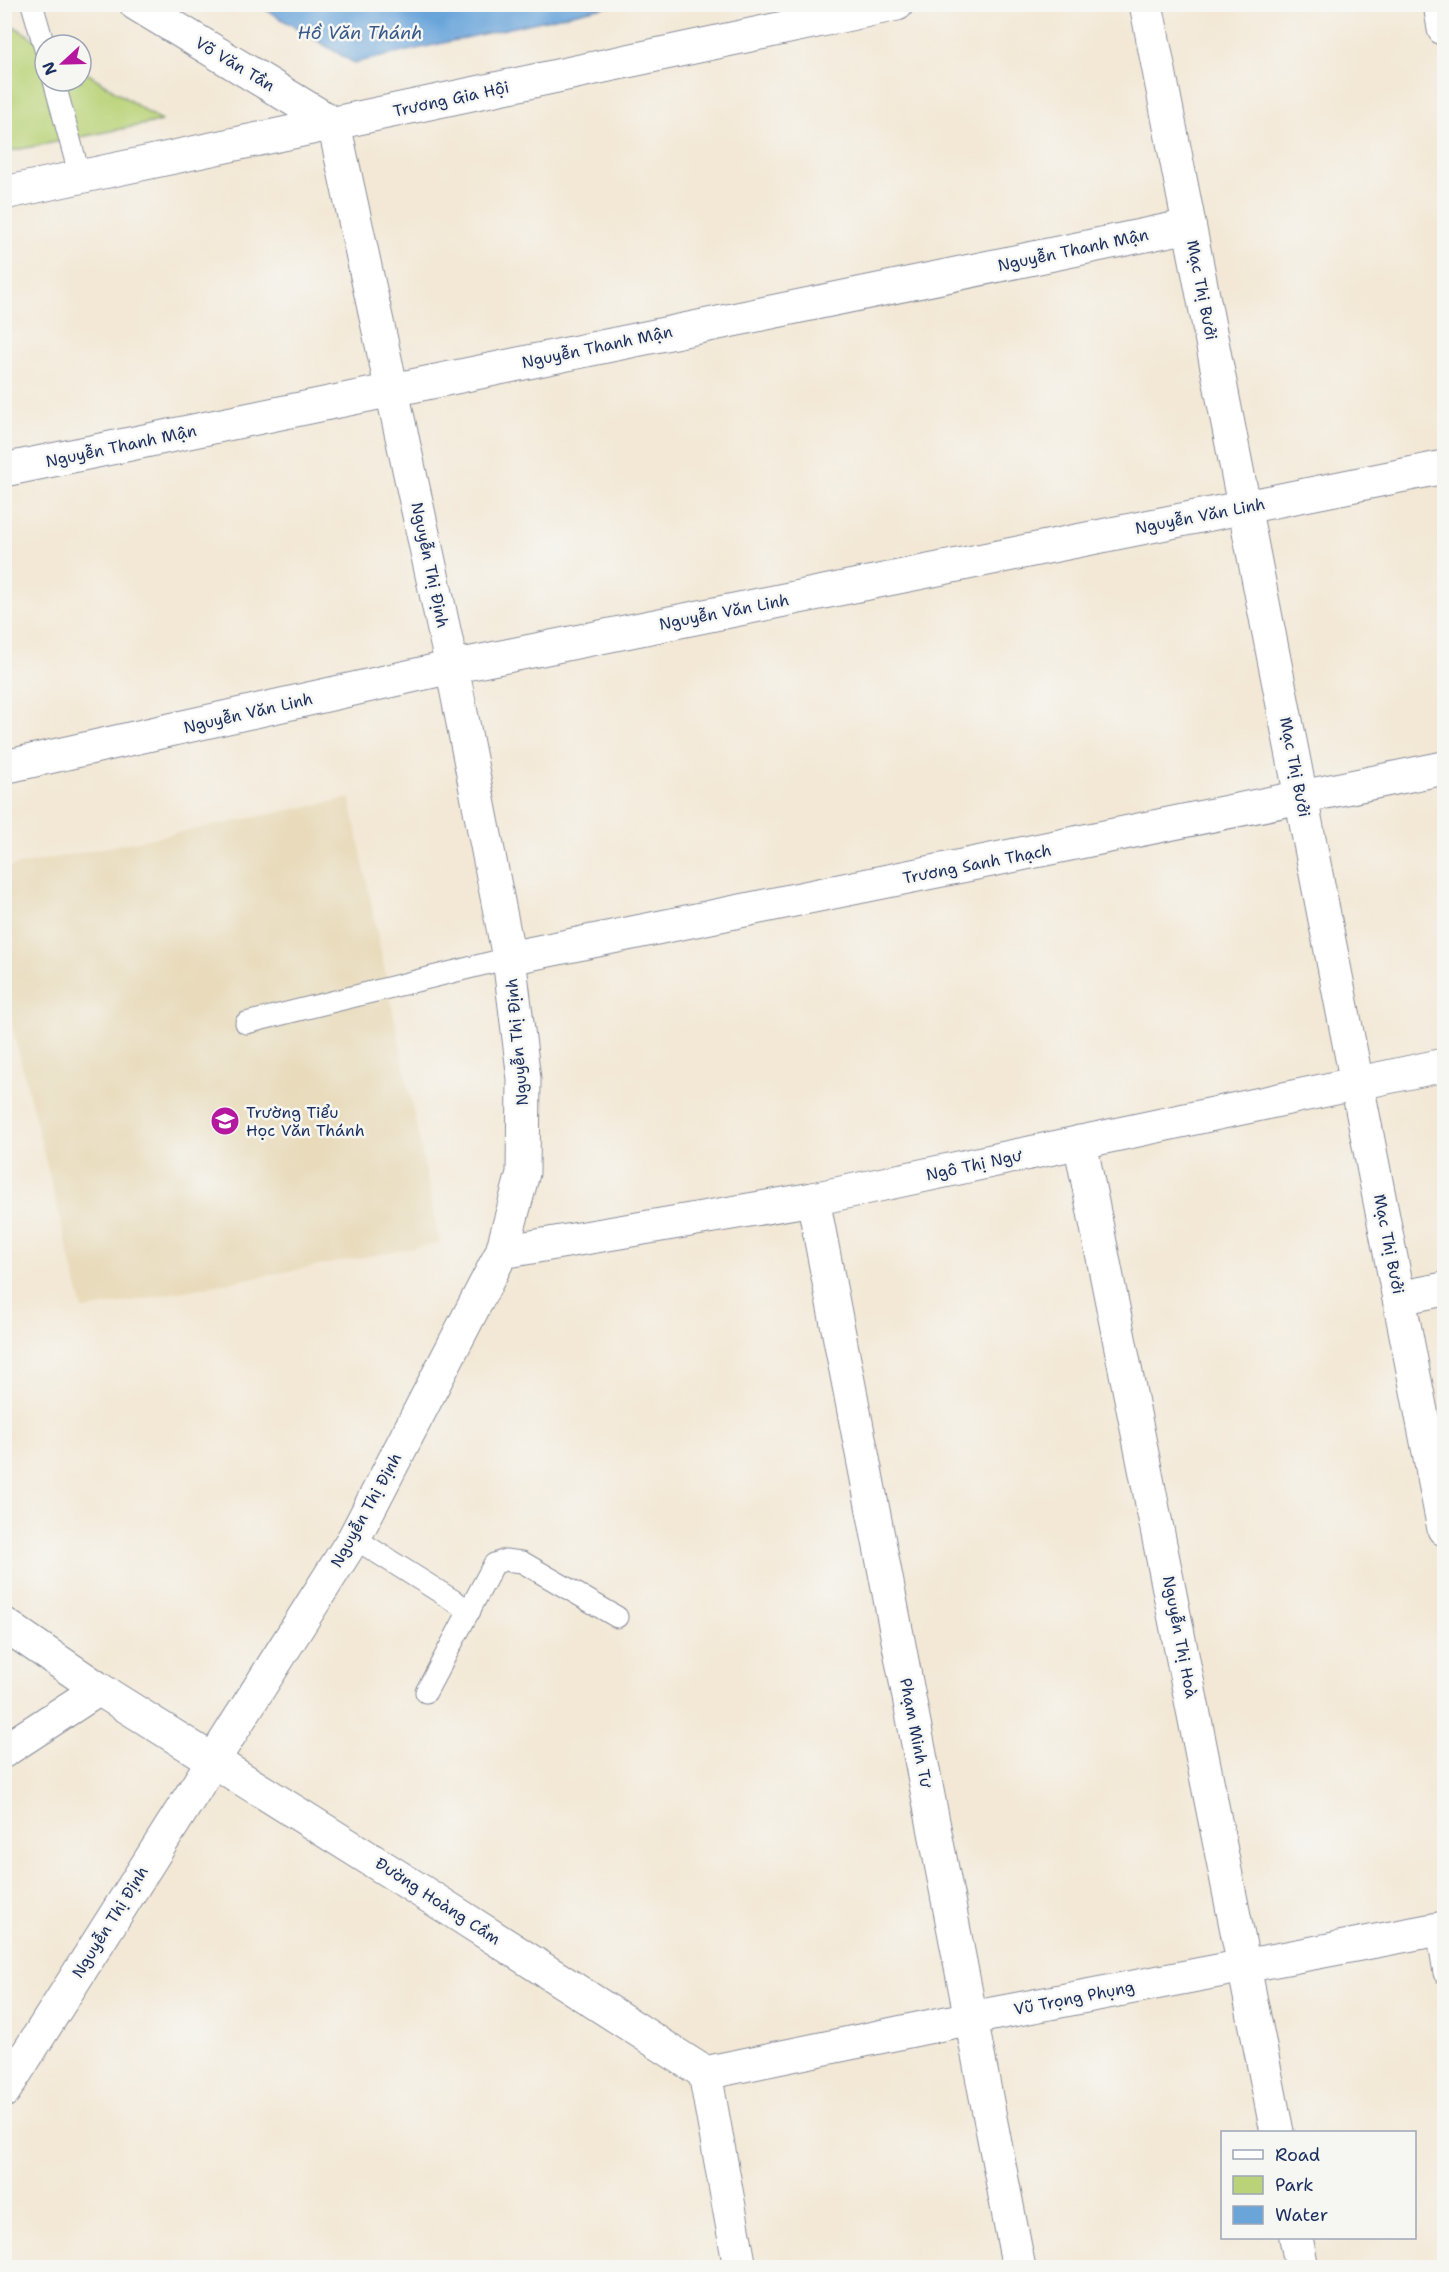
<svg xmlns="http://www.w3.org/2000/svg" width="1449" height="2272" font-family="'Shantell Sans',sans-serif">
  <style>
    .built { fill: #e8daba }
    .green { fill: #bad378; stroke: #6a816b; stroke-width: 1.5 }
    .water { fill: #6aa5da; stroke: #426a9c; stroke-width: 1.5 }
    .lines { fill: none; stroke-linecap: round; stroke-linejoin: round }
    .service-casing { stroke: #878c9a; stroke-width: 23 }
    .minor-casing { stroke: #878c9a; stroke-width: 35 }
    .tertiary-casing { stroke: #878c9a; stroke-width: 35 }
    .service { stroke: #fff; stroke-width: 21 }
    .minor { stroke: #fff; stroke-width: 33 }
    .tertiary { stroke: #fff; stroke-width: 33 }
    .labels { text-anchor: middle; dominant-baseline: central; stroke-width: 5; stroke-linejoin: round; paint-order: stroke }
    .street-label { font-size: 16px; fill: #1b2f5e; stroke: #f6f6f2 }
    .poi-label { font-size: 16px; fill: #1b2f5e; stroke: #f6f6f2; text-anchor: start }
    .water-label { font-size: 18px; font-style: italic; fill: #375889; stroke: #f6f6f2 }
  </style>
  <rect width="100%" height="100%" fill="#f6f6f2"/>
  <filter id="ink" filterUnits="userSpaceOnUse"><feTurbulence type="fractalNoise" baseFrequency=".0167" numOctaves="2"/><feDisplacementMap in="SourceGraphic" scale="12" xChannelSelector="R" yChannelSelector="G"/><feConvolveMatrix kernelMatrix="1 2 1 2 8 2 1 2 1" color-interpolation-filters="sRGB"/></filter>
  <filter id="wash" filterUnits="userSpaceOnUse"><feTurbulence type="fractalNoise" baseFrequency=".008" numOctaves="4" result="noise"/><feDisplacementMap in="SourceGraphic" scale="24" xChannelSelector="R" yChannelSelector="G"/><feGaussianBlur stdDeviation="1.35" result="paint"/><feColorMatrix in="noise" values="0 0 0 0 0 0 0 0 0 0 0 0 0 0 0 0 0 1.4 0 .05"/><feComposite in="paint" operator="in"/></filter>
  <g filter="url(#wash)">
    <rect width="100%" height="100%" fill="#f3e8d6"/>
    <path class="built" d="M350,798L440,1243L83,1310L5,999L4,868Z"/>
    <path class="green" d="M4,20L45,46V81H81V69L161,121L5,152Z"/>
    <path class="water" d="M258,5H613L354,63Z"/>
  </g>
  <g filter="url(#ink)">
    <g class="lines">
      <g class="service-casing">
        <g id="service">
          <path d="M32,4L45,49"/>
          <path d="M54,81L80,177"/>
          <path d="M246,1023L509,958"/>
          <path d="M354,1538L470,1611"/>
          <path d="M426,1692L494,1564L505,1560L522,1562L617,1617"/>
          <path d="M1437,1929L1444,1973"/>
        </g>
      </g>
      <g class="minor-casing">
        <g id="minor">
          <path d="M136,4L334,124"/>
          <path d="M1146,4L1444,1529"/>
          <path d="M1440,4L1444,29"/>
          <path d="M4,193L897,4"/>
          <path d="M4,470L1189,226"/>
          <path d="M4,767L452,667L1444,467"/>
          <path d="M509,958L1444,768"/>
          <path d="M1080,1142L1277,2132"/>
          <path d="M813,1199L1019,2268"/>
          <path d="M502,1252L813,1199L1444,1065"/>
          <path d="M1399,1298L1444,1289"/>
          <path d="M4,1624L99,1689L440,1903L705,2073L740,2268"/>
          <path d="M4,1751L99,1689"/>
          <path d="M705,2073L971,2018L1444,1928"/>
          <path d="M1296,2238L1302,2268"/>
        </g>
      </g>
      <g class="tertiary-casing">
        <path id="tertiary" d="M4,2091L354,1538L502,1252L523,1173L524,1079L509,958L452,667L334,124"/>
      </g>
      <use href="#service" class="service"/>
      <use href="#minor" class="minor"/>
      <use href="#tertiary" class="tertiary"/>
    </g>
  </g>
  <defs>
    <g id="school-disc" transform="scale(1.5)"><circle r="9.5" fill="#b5179e" stroke="#f6f6f2"/><path d="M0-5L7-2L0 1L-7-2ZM-4 1L0 2.5L4 1V4Q0 6-4 4Z" fill="#fff"/></g>
  </defs>
  <g fill-rule="evenodd">
    <use href="#school-disc" x="225" y="1121"/>
  </g>
  <g class="labels">
    <g class="street-label">
      <text transform="translate(235 64) rotate(31)">Võ Văn Tần</text>
      <text transform="translate(451 99) rotate(-12)">Trương Gia Hội</text>
      <text transform="translate(1073 250) rotate(-12)">Nguyễn Thanh Mận</text>
      <text transform="translate(1202 290) rotate(79)">Mạc Thị Bưởi</text>
      <text transform="translate(597 347) rotate(-12)">Nguyễn Thanh Mận</text>
      <text transform="translate(121 446) rotate(-12)">Nguyễn Thanh Mận</text>
      <text transform="translate(1200 516) rotate(-11)">Nguyễn Văn Linh</text>
      <text transform="translate(430 565) rotate(78)">Nguyễn Thị Định</text>
      <text transform="translate(724 612) rotate(-11)">Nguyễn Văn Linh</text>
      <text transform="translate(248 713) rotate(-13)">Nguyễn Văn Linh</text>
      <text transform="translate(1295 767) rotate(79)">Mạc Thị Bưởi</text>
      <text transform="translate(977 864) rotate(-11)">Trương Sanh Thạch</text>
      <text transform="translate(517 1042) rotate(-95)">Nguyễn Thị Định</text>
      <text transform="translate(974 1165) rotate(-12)">Ngô Thị Ngư</text>
      <text transform="translate(1389 1244) rotate(79)">Mạc Thị Bưởi</text>
      <text transform="translate(366 1510) rotate(-61)">Nguyễn Thị Định</text>
      <text transform="translate(1180 1637) rotate(79)">Nguyễn Thị Hoà</text>
      <text transform="translate(916 1733) rotate(79)">Phạm Minh Tư</text>
      <text transform="translate(438 1901) rotate(33)">Đường Hoàng Cầm</text>
      <text transform="translate(110 1922) rotate(-58)">Nguyễn Thị Định</text>
      <text transform="translate(1074 1998) rotate(-11)">Vũ Trọng Phụng</text>
    </g>
    <g class="poi-label">
      <text x="246" y="1112">Trường Tiểu<tspan x="246" dy="18">Học Văn Thánh</tspan></text>
    </g>
    <g class="water-label">
      <text x="360" y="33">Hồ Văn Thánh</text>
    </g>
  </g>
  <rect width="1449" height="2272" fill="none" stroke="#f6f6f2" stroke-width="24"/>
  <rect x="1221" y="2131" width="195" height="108" fill="#f6f6f2" stroke="#9ea6b7" stroke-width="1.5"/>
  <rect x="1233" y="2150" width="30" height="9" fill="#ffffff" stroke="#9ea6b7" stroke-width="1.5"/>
  <text x="1275" y="2161" font-size="18" fill="#1b2f5e">Road</text>
  <rect x="1233" y="2176" width="30" height="18" fill="#bad378" stroke="#9ea6b7" stroke-width="1.5"/>
  <text x="1275" y="2191" font-size="18" fill="#1b2f5e">Park</text>
  <rect x="1233" y="2206" width="30" height="18" fill="#6aa5da" stroke="#9ea6b7" stroke-width="1.5"/>
  <text x="1275" y="2221" font-size="18" fill="#1b2f5e">Water</text>
  <g transform="translate(63 63) rotate(248)"><circle r="28" fill="#f6f6f2" stroke="#9ea6b7" stroke-width="1.5"/>
  <path d="M0-4.5L10 22L0 15L-10 22Z" fill="#b5179e"/>
  <text y="-9" font-size="16" font-weight="bold" text-anchor="middle" fill="#1b2f5e">N</text>
  </g>
</svg>
